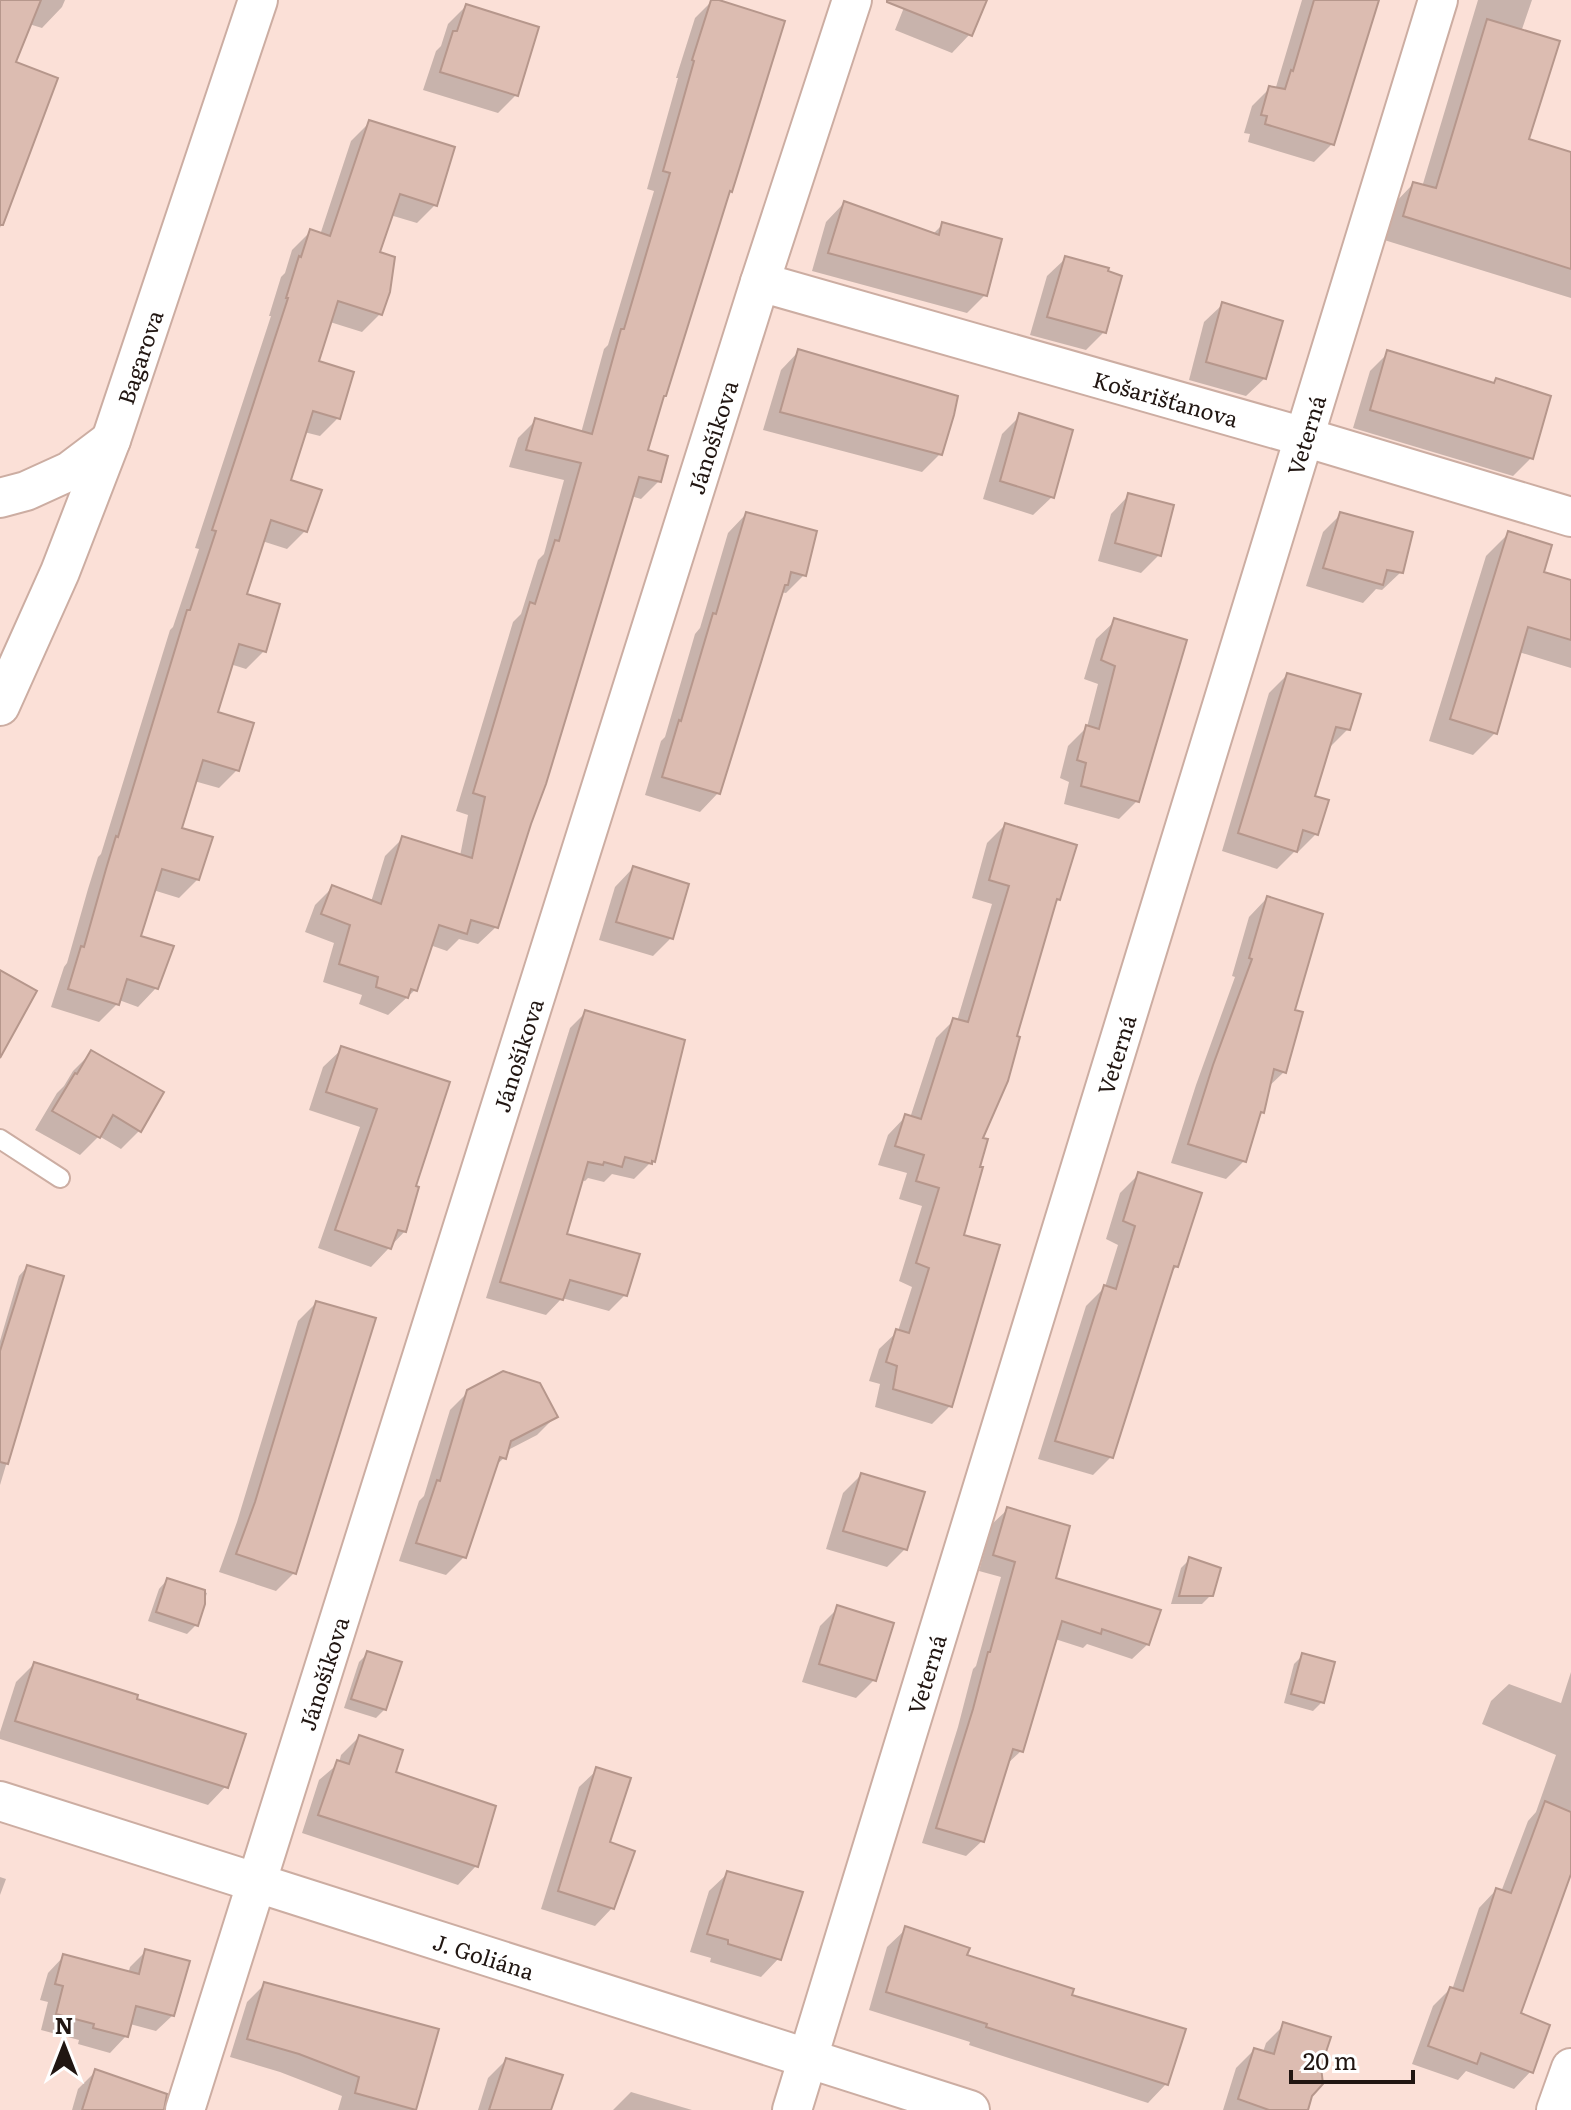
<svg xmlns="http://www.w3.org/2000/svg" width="1571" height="2110" font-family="Literata,serif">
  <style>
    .shadow { fill: #0003 }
    .building { fill: #dcbcb1; stroke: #b6978c; stroke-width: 2 }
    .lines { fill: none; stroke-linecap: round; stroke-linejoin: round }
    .lane-casing { stroke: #ccada2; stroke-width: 22 }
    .street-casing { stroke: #ccada2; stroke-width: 42 }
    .lane { stroke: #fff; stroke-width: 18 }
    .street { stroke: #fff; stroke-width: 38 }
    .labels { text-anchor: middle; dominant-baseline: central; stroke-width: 7; stroke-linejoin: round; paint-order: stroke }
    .street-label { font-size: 22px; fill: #211612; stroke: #fff }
  </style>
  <rect width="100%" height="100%" fill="#fbe0d7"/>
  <g class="shadow">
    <path d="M0,0H65L62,7L42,28L29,24L13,64L56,79L0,228Z"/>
    <path d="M713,0L731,191L726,195L645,451L659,481L641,499L631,496L496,927L478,944L459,939L447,951L430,945L415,990L388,1015L359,1004L362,995L323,982L334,943L305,932L315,905L332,888L371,902L385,856L403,838L460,856L468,815L456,811L513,622L521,614L538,560L544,554L564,480L509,467L518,438L536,420L581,433L604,349L608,345L654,191L647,189L678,78H676L695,18Z"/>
    <path d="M907,0H985L970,34L952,53L895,30Z"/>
    <path d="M1302,0H1377L1332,144L1314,162L1248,142L1250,134L1244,133L1252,106L1270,88L1275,89L1276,87Z"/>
    <path d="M1478,0H1532L1521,32L1526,141L1571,154V298L1381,239L1391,207L1413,184L1422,187Z"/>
    <path d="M466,6L516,95L498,113L423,90L436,51L441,46L448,24Z"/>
    <path d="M369,123L435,205L417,223L390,215L377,253L381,313L362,332L330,322L317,362L338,418L320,436L304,432L289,482L305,531L287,549L262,541L245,595L264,651L246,669L230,664L215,713L237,770L219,788L194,781L179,829L198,879L179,898L153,890L139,937L156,988L138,1007L119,1000L117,1004L99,1022L51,1007L64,967L67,963L88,889L98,857L101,854L170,630L173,627L199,549L195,548L271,316H269L281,277L285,273L292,250L310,232L320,235L351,141Z"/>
    <path d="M844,203L932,235L943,224L985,295L967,313L812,271L826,222Z"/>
    <path d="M1066,258L1104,332L1086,350L1030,335L1047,276Z"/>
    <path d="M1223,304L1265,378L1246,396L1189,380L1204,322Z"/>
    <path d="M799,351L940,454L922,472L763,430L781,370Z"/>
    <path d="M1388,353L1492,384L1496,380L1531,458L1513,476L1353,428L1370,371Z"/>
    <path d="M1020,416L1052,497L1033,515L983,499L1002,434Z"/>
    <path d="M1129,495L1159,555L1141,573L1098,561L1111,514Z"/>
    <path d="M746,514L804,575L786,593L780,592L718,793L700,812L645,795L661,741L665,737L695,634L700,628L728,533Z"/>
    <path d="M1341,514L1401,572L1382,590L1376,589L1363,603L1306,586L1323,532Z"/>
    <path d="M1508,534L1542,573L1571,582V668L1519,652L1496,732L1473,755L1429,741L1486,556Z"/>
    <path d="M1115,621L1137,801L1119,819L1064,804L1069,782L1060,778L1068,746L1087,727L1098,684L1084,679L1096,639Z"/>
    <path d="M1287,675L1348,729L1330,747H1328L1313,797L1316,834L1298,852L1295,851L1277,869L1222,851L1269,693Z"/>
    <path d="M1005,825L1058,899L1053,904L980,1139L962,1236L950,1406L932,1424L875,1407L880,1384L869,1381L879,1349L898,1331L912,1287L899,1281L922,1206L899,1199L907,1173L878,1165L888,1135L906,1116L910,1118L936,1038L954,1020L957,1021L992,904L972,898L987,843Z"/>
    <path d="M633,868L671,938L653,956L599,940L615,887Z"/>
    <path d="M1267,898L1292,1011L1284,1072L1267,1088L1262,1112L1258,1116L1244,1161L1226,1179L1171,1163L1196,1085L1235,977L1232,976L1249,917Z"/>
    <path d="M586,1012L653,1160L634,1179L612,1174L604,1182L588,1178L585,1181L581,1180L564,1235L625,1295L609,1311L562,1298L546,1315L486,1298L570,1028Z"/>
    <path d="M342,1049L448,1083L414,1187L405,1231L371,1267L318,1248L360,1127L309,1110L323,1067Z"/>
    <path d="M91,1053L161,1093L139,1131L121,1149L99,1136L80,1155L35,1130L57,1093L64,1086L73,1071Z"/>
    <path d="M1138,1175L1177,1266L1170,1273L1111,1457L1093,1475L1038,1459L1086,1306L1105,1287L1118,1245L1106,1239L1120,1193Z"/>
    <path d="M27,1267L62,1278L0,1485V1341L19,1276Z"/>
    <path d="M316,1303L294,1573L276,1591L219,1572L237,1522L298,1321Z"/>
    <path d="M469,1391L555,1417L537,1435L506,1451L504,1458L494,1467L464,1557L446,1575L399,1561L419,1501L424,1496L450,1410Z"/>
    <path d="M861,1475L905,1549L887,1567L826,1549L843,1493Z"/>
    <path d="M1008,1509L1053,1580L1148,1644L1132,1659L1087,1644L1083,1648L1055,1639L1021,1751L1005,1766L982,1841L966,1856L922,1843L958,1727L973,1669L976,1666L1001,1577L979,1571L992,1524Z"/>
    <path d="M1189,1560L1211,1595L1202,1604H1171L1181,1568Z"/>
    <path d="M167,1580L207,1593L196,1625L187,1634L148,1621L159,1589Z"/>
    <path d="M838,1608L874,1680L856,1698L802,1682L820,1626Z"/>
    <path d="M368,1653L385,1709L376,1718L344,1708L359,1662Z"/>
    <path d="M1303,1655L1322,1702L1313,1711L1284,1703L1294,1664Z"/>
    <path d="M34,1664L134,1700L226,1786L208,1805L0,1739V1732L16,1682Z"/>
    <path d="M1571,1672V1873L1519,2014L1531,2071L1514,2089L1466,2071L1458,2080L1412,2064L1433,2006L1450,1989L1452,1990L1479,1908L1496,1890L1501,1892L1528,1821L1536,1812L1556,1755L1482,1724L1491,1701L1509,1684L1561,1703Z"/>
    <path d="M359,1737L393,1773L494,1807L476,1866L458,1885L302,1833L319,1780L339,1763L341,1755Z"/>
    <path d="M597,1770L608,1844L612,1908L595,1926L541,1909L579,1787Z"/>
    <path d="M728,1873L779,1958L761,1977L710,1962L711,1958L690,1952L709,1891Z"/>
    <path d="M0,1877L6,1879L0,1895Z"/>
    <path d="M906,1929L965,1957L1070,1996L1166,2084L1148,2103L969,2045L970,2042L869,2010L887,1947Z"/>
    <path d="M146,1951L173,2015L156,2031L130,2024L126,2036L110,2053L78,2044L79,2040L41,2030L48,2002L40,2000L48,1973L64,1956L128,1974L130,1967Z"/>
    <path d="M265,1984L437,2031L413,2110H338L342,2096L280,2072L230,2057L247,2002Z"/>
    <path d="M1284,2025L1310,2095L1306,2110H1223L1236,2068L1254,2050L1263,2052L1266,2043Z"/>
    <path d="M506,2060L549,2110H478L488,2078Z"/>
    <path d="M96,2071L146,2110H72L78,2089Z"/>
    <path d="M631,2092L692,2110H613Z"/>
  </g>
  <g class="building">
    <path d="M0,0H41L16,62L58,78L3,225H0Z"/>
    <path d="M711,0H719L785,21L732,192L730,191L666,396H664L648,450L668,456L661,482L639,477L546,784L531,824L498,928L471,920L467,934L439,925L417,991L411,989L408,998L376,987L378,977L339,964L350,925L321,914L332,885L381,904L402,836L472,858L485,797L473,793L530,602L535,604L555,540L559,541L581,463L526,450L535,418L592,434L621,329H624L670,173L663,171L694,61L692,60Z"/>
    <path d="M887,0H987L972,36L887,2Z"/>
    <path d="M1314,0H1379L1334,145L1265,124L1267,116L1261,115L1269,86L1285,89L1291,70L1293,71Z"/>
    <path d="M466,4L539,27L518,96L440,72L453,31H457Z"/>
    <path d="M1487,19L1560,41L1529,139L1571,152V269L1403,216L1413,182L1436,188Z"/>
    <path d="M369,120L455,147L437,206L400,194L380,252L395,257L390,292L382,315L338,301L319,361L354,372L340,419L313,411L291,480L322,490L307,532L271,520L247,594L280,604L266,652L239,644L218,712L254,723L239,771L203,760L182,828L213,837L199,880L162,869L141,936L174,946L158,989L127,979L119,1005L68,989L81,946L84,947L106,869L116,836L118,837L187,610H190L216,531L212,530L288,298H286L299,256L301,257L310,229L330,236Z"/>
    <path d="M844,201L939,235L942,222L1002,239L987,296L828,253Z"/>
    <path d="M1065,256L1109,268L1108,271L1122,276L1106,333L1047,317Z"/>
    <path d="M1222,302L1283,321L1266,379L1206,362Z"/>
    <path d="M798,349L958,396L954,415L942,455L780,412Z"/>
    <path d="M1387,350L1494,383L1496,378L1551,396L1533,459L1370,410Z"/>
    <path d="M1019,413L1073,430L1054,498L1000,481Z"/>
    <path d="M1128,493L1174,505L1161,556L1115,543Z"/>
    <path d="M746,512L817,531L806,576L791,572L788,585H785L720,794L662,777L679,720L681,721L713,613L716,614Z"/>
    <path d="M1340,512L1413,532L1403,573L1387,570L1383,585L1323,568Z"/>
    <path d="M1508,531L1552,545L1544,572L1571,580V640L1528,627L1497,734L1450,719Z"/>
    <path d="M1114,618L1187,640L1139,802L1081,786L1086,763L1077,760L1086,725L1099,729L1115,666L1101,660Z"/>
    <path d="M1287,673L1361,694L1350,730L1336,727L1315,796L1329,800L1318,835L1303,830L1297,852L1238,833Z"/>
    <path d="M1005,823L1077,845L1060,900L1057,899L1017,1036L1020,1037L1008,1081L983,1138L988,1139L980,1167H983L964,1235L1000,1245L952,1407L893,1389L897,1366L886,1362L896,1329L909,1333L929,1268L916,1263L939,1188L916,1181L924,1155L895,1146L905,1114L921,1119L953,1018L968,1022L1009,886L989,880Z"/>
    <path d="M633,866L689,884L673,939L616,922Z"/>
    <path d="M1267,896L1323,914L1295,1010L1303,1012L1286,1073L1274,1069L1264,1113L1261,1112L1246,1162L1188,1144L1213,1065L1252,959L1249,958Z"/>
    <path d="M0,970L37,991L0,1058Z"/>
    <path d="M585,1010L685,1040L655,1162L652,1161V1164L625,1157L622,1167L604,1162L603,1165L588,1162L567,1234L640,1254L627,1296L570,1280L563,1300L500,1282Z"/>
    <path d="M341,1046L450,1082L416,1186L419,1187L406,1232L398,1230L391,1249L335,1230L377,1109L326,1092Z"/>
    <path d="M91,1050L164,1092L141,1132L113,1115L100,1138L52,1111L75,1073L77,1074Z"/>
    <path d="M1138,1172L1202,1193L1178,1267L1174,1266L1113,1458L1055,1441L1104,1285L1116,1289L1135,1226L1123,1221Z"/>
    <path d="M27,1265L64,1276L8,1464L0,1462V1351Z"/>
    <path d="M316,1301L376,1318L296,1574L236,1554L255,1502Z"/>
    <path d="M503,1371L540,1383L558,1417L511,1441L506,1459L500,1457L466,1558L416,1543L437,1480L440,1481L467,1390Z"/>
    <path d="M861,1473L925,1492L907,1550L843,1531Z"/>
    <path d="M1007,1507L1070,1526L1056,1578L1161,1610L1149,1645L1102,1629L1101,1634L1062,1621L1023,1752L1013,1749L984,1842L936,1828L973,1709L988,1652H990L1015,1562L993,1555Z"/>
    <path d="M1189,1557L1221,1568L1213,1596H1179Z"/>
    <path d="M167,1578L205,1590V1604L198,1626L156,1612Z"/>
    <path d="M837,1605L894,1623L876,1681L819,1664Z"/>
    <path d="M367,1651L402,1662L386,1710L351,1699Z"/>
    <path d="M1302,1653L1335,1662L1324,1703L1291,1694Z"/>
    <path d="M34,1662L138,1695L137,1699L246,1734L228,1788L15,1721Z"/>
    <path d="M359,1735L403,1750L396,1772L496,1806L478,1867L318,1815L337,1760L349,1764Z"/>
    <path d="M596,1767L631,1778L610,1842L635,1851L614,1909L558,1891Z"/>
    <path d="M1545,1801L1571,1812V1874L1521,2013L1550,2025L1533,2073L1481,2053L1477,2064L1428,2046L1450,1987L1463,1991L1496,1888L1511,1893Z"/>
    <path d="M727,1871L803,1892L781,1960L728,1944V1940L707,1934Z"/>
    <path d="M905,1926L970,1948L967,1955L1074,1989L1072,1995L1186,2029L1168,2085L986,2027L987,2024L886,1992Z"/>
    <path d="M145,1949L190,1961L174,2016L136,2006L128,2037L93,2028L94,2024L56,2014L63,1986L55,1984L63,1954L139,1974Z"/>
    <path d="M264,1982L439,2029L416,2110L355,2093L359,2077L299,2054L247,2039Z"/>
    <path d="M1283,2022L1331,2037L1321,2067L1323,2084L1312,2096L1308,2110H1269L1238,2099L1254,2048L1274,2054Z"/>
    <path d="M506,2058L563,2075L551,2110H489Z"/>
    <path d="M95,2069L167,2094L164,2110H82Z"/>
  </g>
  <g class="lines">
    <g class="lane-casing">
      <path id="lane" d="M0,1139L60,1178"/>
    </g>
    <g class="street-casing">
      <g id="street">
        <path id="s1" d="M760,282L1304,437L1571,517"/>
        <path d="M0,498L26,491L70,471L111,440"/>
        <path id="s2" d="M0,706L60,572L111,440L258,0"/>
        <path id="s3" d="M0,1801L970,2110"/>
        <path id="s4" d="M185,2110L760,282L852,0"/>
        <path id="s5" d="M792,2110L1438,0"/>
        <path d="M1556,2110L1571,2068"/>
      </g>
    </g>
    <use href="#lane" class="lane"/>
    <use href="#street" class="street"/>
  </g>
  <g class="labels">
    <g class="street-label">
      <text stroke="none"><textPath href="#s2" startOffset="376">Bagarova</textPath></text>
      <text stroke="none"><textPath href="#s1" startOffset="422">Košarišťanova</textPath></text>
      <text stroke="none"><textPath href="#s5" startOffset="1752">Veterná</textPath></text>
      <text stroke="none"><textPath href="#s4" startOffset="1754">Jánošíkova</textPath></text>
      <text stroke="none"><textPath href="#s4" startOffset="1106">Jánošíkova</textPath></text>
      <text stroke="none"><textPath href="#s5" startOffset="1104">Veterná</textPath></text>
      <text stroke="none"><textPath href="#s4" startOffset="458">Jánošíkova</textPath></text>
      <text stroke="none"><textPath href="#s5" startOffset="456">Veterná</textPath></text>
      <text stroke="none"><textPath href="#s3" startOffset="508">J. Goliána</textPath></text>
    </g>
  </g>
  <g transform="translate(64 2046)" stroke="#ffffff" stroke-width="6" paint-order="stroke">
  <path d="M0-6L14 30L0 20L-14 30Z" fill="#211612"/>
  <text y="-12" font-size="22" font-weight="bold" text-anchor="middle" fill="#211612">N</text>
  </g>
  <path d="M1291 2070v12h122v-12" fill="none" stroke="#211612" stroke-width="4"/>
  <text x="1303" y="2070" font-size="24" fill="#211612" stroke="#ffffff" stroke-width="6" paint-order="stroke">20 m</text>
</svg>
